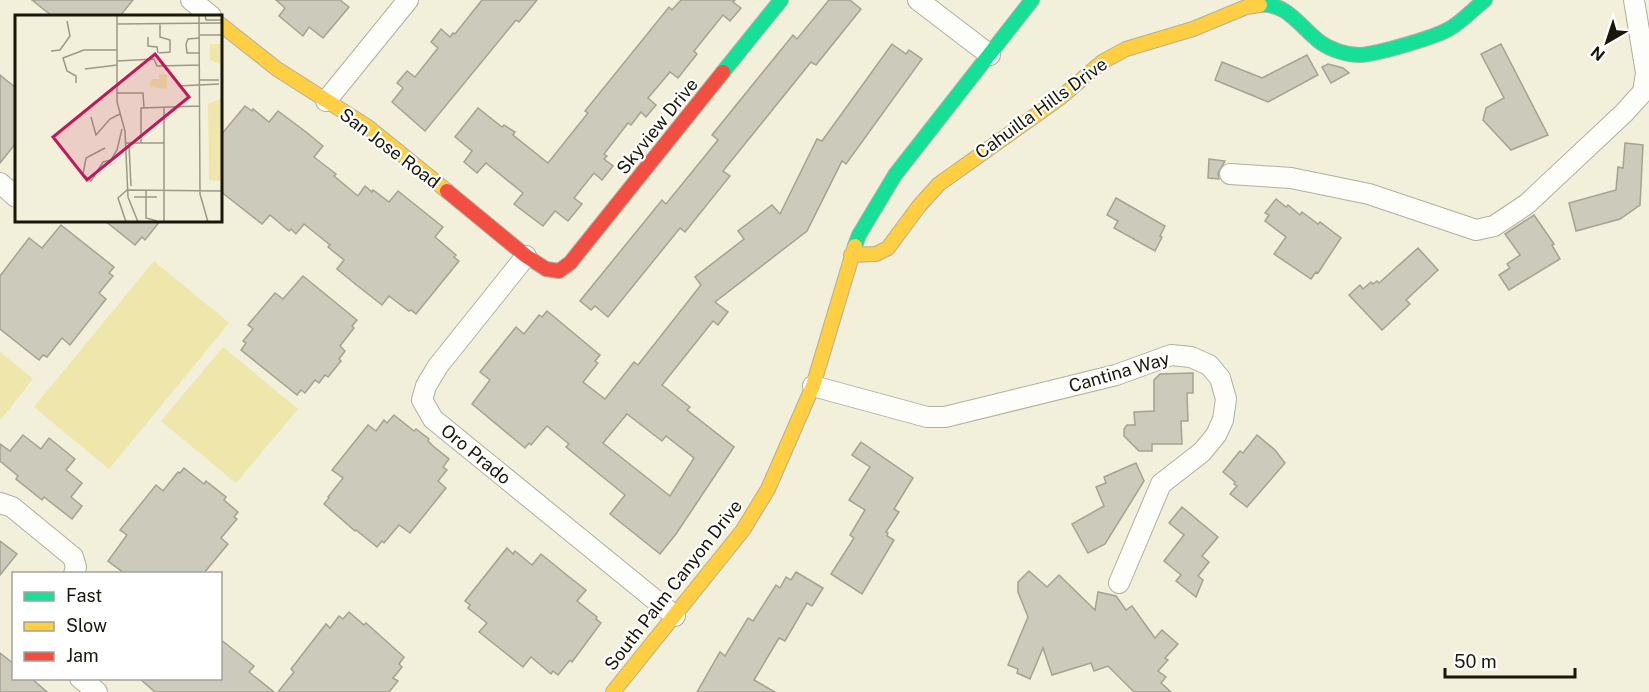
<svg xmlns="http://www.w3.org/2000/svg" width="1649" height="692" font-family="'Public Sans',sans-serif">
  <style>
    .green { fill: #efe6ab }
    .building { fill: #cccaba; stroke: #a4a392; stroke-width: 1.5; fill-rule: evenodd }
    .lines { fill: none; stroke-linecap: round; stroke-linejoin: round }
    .street-casing { stroke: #b1af9f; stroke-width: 22 }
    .fast-casing { stroke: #b1af9f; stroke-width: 16 }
    .slow-casing { stroke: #b1af9f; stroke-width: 16 }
    .jam-casing { stroke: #b1af9f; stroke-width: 16 }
    .street { stroke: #fdfdf9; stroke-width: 20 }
    .fast { stroke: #16e098; stroke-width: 14 }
    .slow { stroke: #ffcf43; stroke-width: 14 }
    .jam { stroke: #f24e42; stroke-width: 14 }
    .labels { text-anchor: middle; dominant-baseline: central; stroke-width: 4.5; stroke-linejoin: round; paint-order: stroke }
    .street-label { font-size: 18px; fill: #191709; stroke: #fff }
    .inset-road { fill: none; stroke: #9b9986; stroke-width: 1.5 }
    .view { fill: #c2185b; fill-opacity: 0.15; stroke: #c2185b; stroke-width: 3 }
    .inset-edge { fill: none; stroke: #191709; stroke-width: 3 }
  </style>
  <rect width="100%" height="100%" fill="#f2efda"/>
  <g class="green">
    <path d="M154,261L229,323L109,469L34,407Z"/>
    <path d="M223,347L298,409L236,483L161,421Z"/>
    <path d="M0,352L33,379L0,420Z"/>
  </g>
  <g class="building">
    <path d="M32,0H133L120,16H52Z"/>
    <path d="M276,0H340L349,7L323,38L309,27L303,36L279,16L285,8Z"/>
    <path d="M482,0H537L519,22L516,20L425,131L392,102L403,88L397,83L407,71L415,77L438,48L431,42L441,29L450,37L453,33L455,34Z"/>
    <path d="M681,0H735L733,2L741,8L730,21L723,15L694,51L697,54L678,78L670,72L648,98L656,105L646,117L641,112L631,125L628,123L604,154L607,156L604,159L613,166L602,180L594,173L574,198L582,204L568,221L555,211L543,226L514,204L523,193L486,163L477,173L464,162L472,151L455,137L478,108L502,127L504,125L515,132L513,135L548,163L588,113L585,111L669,7L672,10Z"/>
    <path d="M829,0H850L861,9L816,65L811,62L723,171L730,176L685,232L680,228L608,317L595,306L591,310L580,301L662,200L666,204L718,140L712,135L793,35L797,39Z"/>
    <path d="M892,44L906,54L909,50L922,59L846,164L842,161L807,231L715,302L728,312L718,325L713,321L662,385L690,407L687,410L734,447L676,534L660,554L610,514L625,495L566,447L569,444L547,426L531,445L529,443L525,448L472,404L490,380L480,372L516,327L524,334L539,315L542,317L547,311L600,355L595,361L598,363L583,382L605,399L634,362L638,365L701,285L695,277L744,239L738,231L772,205L780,214L817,139L822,141ZM627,414L662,441L666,436L694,458L670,496L603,443Z"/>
    <path d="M1501,44L1548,135L1511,150L1483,120L1486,108L1504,98L1481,54Z"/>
    <path d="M1307,55L1318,75L1268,102L1215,80L1222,62L1262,78Z"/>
    <path d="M1328,64L1343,68L1349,73L1331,83L1322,67Z"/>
    <path d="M0,75L16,88V143L0,163Z"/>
    <path d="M245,106L252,111L253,109L269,122L278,111L306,132L323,146L314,157L336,174L334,176L358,196L365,186L372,192L373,190L389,202L398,191L443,227L435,237L456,255L454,257L459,261L416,314L411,310L409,311L389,296L382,305L354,283L337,269L344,260L328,247L330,245L304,224L296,234L291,229L289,231L270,215L262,224L220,191V136Z"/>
    <path d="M1625,143L1643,145L1640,205L1620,219L1576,231L1569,203L1616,190L1618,167L1623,168Z"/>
    <path d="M1209,159L1225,161L1218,173L1219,179L1208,178Z"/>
    <path d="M1116,198L1165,226L1160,236L1162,237L1155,251L1114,228L1118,221L1107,215Z"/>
    <path d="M1276,199L1286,207L1288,205L1300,215L1302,212L1318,224L1320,222L1341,238L1318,273L1316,272L1311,279L1274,254L1286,237L1265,221L1269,215L1265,213Z"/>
    <path d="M1534,215L1554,244L1552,245L1560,259L1509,290L1499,275L1510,268L1507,264L1520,255L1505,234Z"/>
    <path d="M104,220H161L145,240L142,237L135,245Z"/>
    <path d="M61,225L114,267L109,273L113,276L99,293L106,299L70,345L62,338L47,357L43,355L39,360L0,329V276L29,238L42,248Z"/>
    <path d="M1418,248L1438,270L1406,300L1410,304L1382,330L1349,295L1360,285L1363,289L1371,282L1373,284L1377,281L1379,283Z"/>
    <path d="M303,276L357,320L352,326L354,328L340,346L345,351L339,359L341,361L328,377L325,375L319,383L315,380L305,393L301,390L297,395L241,350L246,343L243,341L253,329L248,325L275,293L283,299Z"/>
    <path d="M1193,373V393H1187L1188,421H1181L1182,444H1152V451H1139L1124,436V429L1127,425H1135L1134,412L1154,411V380L1160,374Z"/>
    <path d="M394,415L414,431L416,429L429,439L428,441L433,446L449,459L443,467L447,470L438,481L446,488L410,533L399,525L384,543L382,541L377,547L356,530L355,531L324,504L329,498L328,497L343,478L332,470L368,425L376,431L384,420L387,423Z"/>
    <path d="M23,435L41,449L49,438L75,459L66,470L82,483L71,497L82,506L72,519L44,497L42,500L16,479L18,476L0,461V444L10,451Z"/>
    <path d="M1257,435L1275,450L1285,463L1247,507L1230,494L1237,486L1234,484L1235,482L1223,472L1240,451L1243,453Z"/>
    <path d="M861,442L913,478L894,509L899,512L886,532L888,533L887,536L894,540L862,594L831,574L854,538L850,535L865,510L849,500L870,467L852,455Z"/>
    <path d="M1136,463L1144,481L1105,544L1088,553L1072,524L1104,506L1096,487L1106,483L1104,477Z"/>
    <path d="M184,468L204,484L206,481L226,497L224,500L238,512L234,517L237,519L221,538L228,544L204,573H124L108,561L127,535L120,530L156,485L163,491L178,472L180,473Z"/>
    <path d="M1182,507L1218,537L1202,556L1209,562L1198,576L1203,580L1196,597L1176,581L1181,575L1164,561L1184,535L1169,523Z"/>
    <path d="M0,541L17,554L0,575Z"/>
    <path d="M507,548L513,554L515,551L532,565L541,554L568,576L586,590L577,601L597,617L596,619L601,623L572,662L570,660L558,675L553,671L551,674L531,657L523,667L479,632L487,623L468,608L470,605L465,601Z"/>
    <path d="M1029,571L1047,587L1059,575L1095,610L1098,592L1116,596L1126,610L1132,606L1155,638L1162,630L1178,644L1165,658L1168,660L1158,671L1166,677L1161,683L1171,692H1134L1108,666L1094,671L1091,663L1052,675L1043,648L1030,679L1017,673L1018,669L1008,665L1028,617L1018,592V582Z"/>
    <path d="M796,572L823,588L812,606L807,603L785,641L779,638L754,680L775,692H697L720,652L725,656L748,618L753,621L776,585L780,588L786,577L791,580Z"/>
    <path d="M349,612L364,625L366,623L404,657L399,664L402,667L393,678L398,681L389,692H278L294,672L291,669L326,624L330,628L339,616L343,619Z"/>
    <path d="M220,639L254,666L249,672L274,692H155L139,678H220Z"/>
    <path d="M0,653L14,664V678H31L47,692H0Z"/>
  </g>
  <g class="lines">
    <g class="street-casing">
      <g id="street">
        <path d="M191,0L211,16"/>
        <path d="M918,0L990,55"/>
        <path d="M326,101L408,0"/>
        <path d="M1230,174L1291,178L1369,194L1476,230L1494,226L1527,204L1624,113L1643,92L1646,73L1634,0"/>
        <path d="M0,183L16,197"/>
        <path d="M526,256L438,366L426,386L422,400L433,419L675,616"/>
        <path d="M813,386L927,417H945L1116,375L1171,355L1191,357L1209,365L1220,378L1226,399L1223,420L1216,435L1202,452L1161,484L1119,583"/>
        <path d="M0,503L12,507L73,557L76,567L74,574"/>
        <path d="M80,678L97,692"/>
      </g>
    </g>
    <g class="fast-casing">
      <g id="fast">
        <path d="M1260,5C1287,2 1301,28 1320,42C1331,50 1347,55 1360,55C1377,54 1433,38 1449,29C1462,22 1473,9 1485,0"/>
        <path d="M723,72L781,0"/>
        <path d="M855,246L859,235L895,175L1032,0"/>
      </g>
    </g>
    <g class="slow-casing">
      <g id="slow">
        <path d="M220,24L277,69L368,127L447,191"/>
        <path d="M851,255L876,254L888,248L919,206L939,184L1060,98L1102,62L1126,49L1193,29L1246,7L1260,5"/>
        <path d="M613,692L743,530L768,489L813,386L855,246"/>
      </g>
    </g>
    <g class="jam-casing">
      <path id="jam" d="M447,191L526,256L546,269L559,271L570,263L723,72"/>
    </g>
    <use href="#street" class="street"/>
    <use href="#fast" class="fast"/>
    <use href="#slow" class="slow"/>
    <use href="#jam" class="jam"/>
  </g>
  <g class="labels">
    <g class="street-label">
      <text transform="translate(1041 108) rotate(-36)">Cahuilla Hills Drive</text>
      <text transform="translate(657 126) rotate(-51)">Skyview Drive</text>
      <text transform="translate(390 148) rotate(37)">San Jose Road</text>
      <text transform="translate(1119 372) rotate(-16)">Cantina Way</text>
      <text transform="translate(476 454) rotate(39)">Oro Prado</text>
      <text transform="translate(673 585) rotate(-52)">South Palm Canyon Drive</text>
    </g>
  </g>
  <g transform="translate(15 15)">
    <rect width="207" height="207" fill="#f2efda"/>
    <path d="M195,29H207V50L195,45ZM144,59H152V74L135,72L136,64H144ZM207,83V166L194,165L193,89Z" fill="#efe6ab"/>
    <path class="inset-road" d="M102,0V87L110,116L113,182L123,207M184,0L185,179L193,207M190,0L191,5H207M102,9L207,8M185,20H207M133,22V31L142,32L143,38M185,23L173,24L171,29L172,38H185M36,36L45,35L55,21L52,6M144,38L155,37V25L145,22V9M102,46L139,44L142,51L185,50M70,54L102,50M185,65H204M61,68V61L52,56L48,43L69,35H102M163,71L204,69M102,78H128L129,93M76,102L81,120L95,104L105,99M110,128H149M126,128V93L185,91M114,131L116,171M90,133L71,143L68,159L76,166L88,147L96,145L102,135L107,114M131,175V203L142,206M119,182H142M111,207L103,183L112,175L207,176M149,207V92"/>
    <path class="view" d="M140,39L174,82L72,165L38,122Z"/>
    <rect width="207" height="207" class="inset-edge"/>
  </g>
  <rect x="12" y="572" width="210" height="108" fill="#ffffff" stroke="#a3a29d" stroke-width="1.5"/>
  <rect x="24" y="592" width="30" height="9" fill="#16e098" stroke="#a3a29d" stroke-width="1.5"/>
  <text x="66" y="602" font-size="18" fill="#191709">Fast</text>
  <rect x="24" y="622" width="30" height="9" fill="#ffcf43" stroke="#a3a29d" stroke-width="1.5"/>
  <text x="66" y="632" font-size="18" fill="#191709">Slow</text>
  <rect x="24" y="652" width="30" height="9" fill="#f24e42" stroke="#a3a29d" stroke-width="1.5"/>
  <text x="66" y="662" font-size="18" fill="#191709">Jam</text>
  <g transform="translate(1607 42) rotate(219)" stroke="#ffffff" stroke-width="4.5" paint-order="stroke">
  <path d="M0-4.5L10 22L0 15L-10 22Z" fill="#191709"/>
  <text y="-9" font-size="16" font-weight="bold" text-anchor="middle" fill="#191709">N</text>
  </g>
  <path d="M1445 668v9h130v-9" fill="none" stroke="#191709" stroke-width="3"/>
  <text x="1454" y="668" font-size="18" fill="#191709" stroke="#ffffff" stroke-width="4.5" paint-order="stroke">50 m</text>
</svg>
